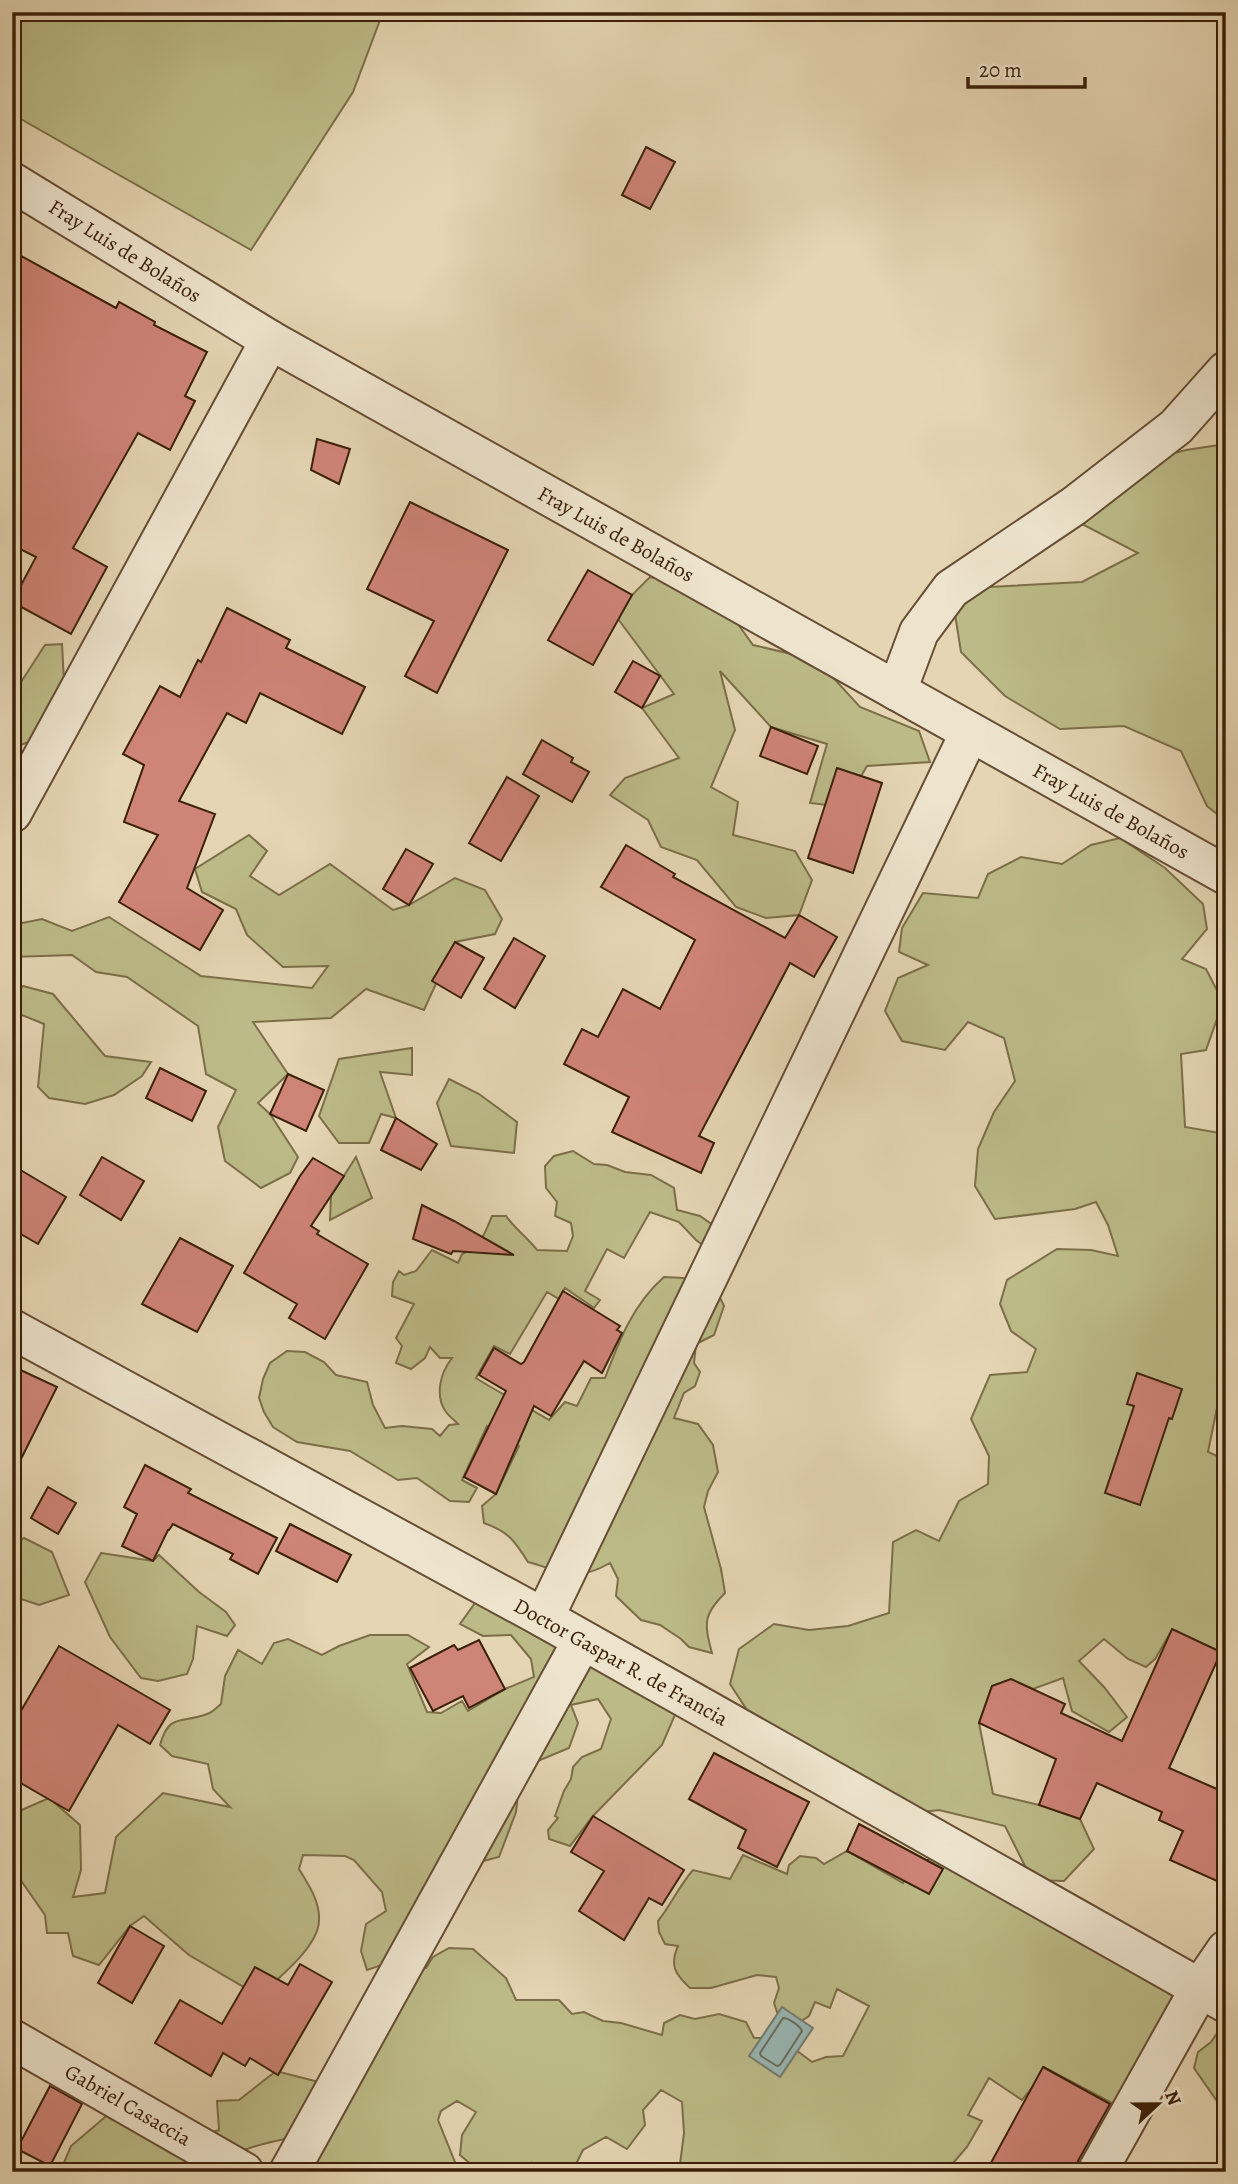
<svg xmlns="http://www.w3.org/2000/svg" width="1238" height="2184" font-family="Alegreya,serif">
  <style>
    .green { fill: #bcbb88; stroke: #7c6e48; stroke-width: 2 }
    .water { fill: #98b7b5; stroke: #737b70; stroke-width: 2 }
    .lines { fill: none; stroke-linecap: round; stroke-linejoin: round }
    .shore { stroke: #6a6c5f; stroke-width: 2 }
    .building { fill: #cf8478; stroke: #3b2009; stroke-width: 2 }
    .minor-casing { stroke: #664d34; stroke-width: 42 }
    .minor { stroke: #eee4ce; stroke-width: 38 }
    .labels { text-anchor: middle; dominant-baseline: central; stroke-width: 6; stroke-linejoin: round; paint-order: stroke }
    .street-label { font-size: 21px; fill: #3b2009; stroke: #eee4ce }
  </style>
  <rect width="100%" height="100%" fill="#e5d5b3"/>
  <filter id="stains"><feTurbulence type="fractalNoise" baseFrequency=".00286" numOctaves="4"/><feColorMatrix values="0 0 0 0 .2 0 0 0 0 .09 0 0 0 0 .02 0 0 0 .5 -.17"/></filter>
  <radialGradient id="worn" r=".72"><stop offset=".6" stop-color="#630" stop-opacity="0"/><stop offset="1" stop-color="#630" stop-opacity=".3"/></radialGradient>
  <g class="green">
    <path d="M12,12H383L353,92L251,250L12,114Z"/>
    <path d="M1226,444V821L1207,806L1181,751L1124,726L1060,729L1005,696L961,652L951,589L1082,582L1138,553L1076,521L1124,466L1186,450Z"/>
    <path d="M650,577L682,583L715,592L753,645L817,660L860,707L919,731L930,762L867,766L843,807L810,803L827,744L771,727L720,671L735,730L711,787L738,802L733,835L795,851L812,880L799,915L766,918L736,907L697,860L661,847L648,820L610,795L625,778L679,758L642,708L674,694L618,619L632,595Z"/>
    <path d="M62,644L64,681L52,714L29,742L12,748V696L45,645Z"/>
    <path d="M249,835L267,851L250,876L279,895L330,864L393,910L409,905L455,878L485,890L502,919L495,934L455,942L424,1010L366,989L331,1018L253,1022L288,1074L258,1103L270,1114L298,1157L290,1173L261,1188L225,1161L218,1127L236,1090L206,1074L198,1026L127,977L96,972L72,955L12,957V925L42,919L72,931L109,917L201,976L312,988L328,966L283,967L247,935L236,909L202,892L195,869Z"/>
    <path d="M1120,838L1165,868L1203,904L1207,929L1182,959L1206,969L1223,1002L1206,1050L1181,1054L1185,1127L1226,1134V1397L1219,1398L1208,1452L1226,1460V1642L1221,1652L1172,1630L1155,1659L1146,1667L1128,1659L1104,1639L1079,1661L1104,1687L1127,1717L1109,1732L1072,1711L1063,1678L1033,1689L1011,1679L992,1686L979,1723L993,1794L1039,1805L1080,1819L1094,1849L1064,1881L1032,1880L1005,1826L939,1810L899,1815L766,1739L730,1684L739,1649L774,1624L809,1630L848,1626L889,1613L893,1542L916,1530L939,1541L959,1501L988,1484L989,1456L971,1419L990,1375L1027,1372L1036,1349L1011,1331L1000,1304L1007,1280L1057,1249L1091,1250L1118,1256L1108,1225L1096,1202L1075,1209L995,1219L975,1186L978,1149L994,1112L1015,1081L1004,1038L968,1022L945,1050L902,1041L885,1011L898,978L928,965L899,952L902,928L923,893L978,898L988,874L1021,857L1062,864L1091,845Z"/>
    <path d="M23,986L53,994L105,1056L151,1062L142,1076L114,1095L85,1104L49,1098L38,1087L44,1024L17,1013L12,995Z"/>
    <path d="M412,1048V1075L380,1072L396,1118L381,1114L369,1143H339L319,1116L339,1059Z"/>
    <path d="M449,1079L479,1094L517,1122L514,1153L451,1146L437,1103Z"/>
    <path d="M573,1151L594,1164L607,1165L625,1172L651,1175L674,1188L677,1210L700,1216L724,1233L709,1250L696,1240L679,1222L650,1212L624,1258L607,1249L585,1291L600,1300L594,1308L565,1288L559,1299L547,1292L510,1354L494,1346L476,1378C499,1393 525,1405 549,1420L565,1402L577,1406L591,1378H605C619,1341 633,1304 664,1277C692,1278 712,1277 724,1306L714,1335L696,1344L694,1363L700,1372L695,1386L684,1393L674,1418L698,1424L713,1445L718,1472L708,1491L704,1507L721,1569L725,1593C703,1615 704,1623 712,1653L689,1647L681,1639L660,1625L641,1620L616,1596L618,1579L610,1563C575,1583 564,1572 528,1562C514,1540 509,1532 484,1523L482,1506L496,1494L519,1446L487,1426L462,1480L477,1488L469,1502L450,1501L417,1478L398,1480L350,1451L297,1442L273,1427L264,1412L259,1398L263,1379L270,1363L287,1351L305,1352L324,1362L336,1375L367,1382L373,1405L385,1428L402,1426L432,1429L440,1436L449,1425L458,1424C454,1420 449,1416 446,1412C434,1395 441,1372 452,1358H440L430,1347L425,1358L411,1369L396,1363L402,1346L396,1338L414,1304L392,1296L393,1282L399,1271L404,1275L416,1271L432,1250L458,1263L462,1254C480,1247 485,1234 492,1216H506C515,1229 527,1237 537,1250L567,1251L573,1236L571,1223L555,1216L557,1202L546,1188L545,1166L554,1156Z"/>
    <path d="M356,1157L372,1198L330,1220L331,1196Z"/>
    <path d="M24,1538L52,1552L69,1595L39,1605L12,1596V1542L14,1544Z"/>
    <path d="M101,1553L153,1561L159,1555L199,1592L226,1612L235,1625L227,1636L197,1626L193,1659L187,1674L158,1681L141,1678L110,1637L85,1582Z"/>
    <path d="M480,1596L684,1694L662,1745L593,1816L570,1846L549,1839L548,1830L558,1818L555,1816L564,1791L571,1779L573,1767L582,1757L601,1749L611,1719L598,1699L571,1705L578,1723L569,1748L521,1768L516,1812L499,1857L460,1867L382,1965L367,1970L361,1951L366,1924L386,1911L382,1892L354,1860L345,1856L303,1855L299,1869C308,1884 320,1901 319,1920C319,1947 277,1979 259,1996L189,1955L144,1916L130,1926L99,1965L73,1956L68,1933H47L45,1915L20,1879L12,1851V1824L17,1812L49,1798L80,1825L81,1870L73,1897L105,1893L116,1837L163,1793L230,1807L213,1789L208,1764L172,1756L160,1745C169,1712 182,1724 207,1714C212,1713 217,1707 221,1704L225,1676L238,1650L262,1664L274,1643L288,1639L322,1655L339,1646L370,1635H408L429,1647L407,1664L427,1712L441,1713L462,1701L468,1711L505,1689L534,1677L531,1659L511,1635L483,1636L460,1624Z"/>
    <path d="M945,1849L1161,1978L1189,2015L1160,2076V2099L1142,2119L1044,2067L1034,2085L1022,2100L989,2078L968,2115L982,2121L967,2147L954,2162L949,2172H936L925,2165L921,2172H679L684,2133L682,2102L661,2090L643,2110L645,2125L627,2149L606,2137L583,2150L572,2172H545L532,2163L531,2172H480L460,2155L462,2135L476,2112L457,2101L441,2111L438,2120L459,2172H329L313,2158L294,2137C267,2143 231,2148 215,2172H60L71,2146L117,2107L196,2137L219,2130L217,2101L239,2100L276,2071L319,2082L404,1968H426L433,1957L449,1948L473,1949L506,1978L516,2000H559L572,2014L584,2012L603,2021L621,2023L662,2035L664,2023L680,2015L695,2019L719,2014L746,2022L754,2038H785L796,2050L812,2062L826,2057L843,2056L869,2006L837,1989L830,2008L815,2002L809,2016L792,2027L780,2021L774,2003L779,1988L776,1977L757,1975L711,1988H690C676,1975 669,1966 678,1946L665,1944L659,1932L658,1921C671,1905 679,1886 693,1870L730,1879L743,1855L787,1874L789,1865L800,1856L816,1858L824,1864L847,1851L903,1883L908,1873Z"/>
    <path d="M1226,2020V2114L1194,2068L1198,2052L1211,2042Z"/>
  </g>
  <path class="water" d="M782,2007L813,2028L780,2077L749,2056Z"/>
  <g class="lines">
    <path class="shore" d="M783,2018C789,2018 800,2026 802,2031L780,2065L777,2066L761,2056L760,2053Z"/>
  </g>
  <g class="building">
    <path d="M646,147L675,162L650,209L622,195Z"/>
    <path d="M12,251L116,308L119,302L155,322L154,325L207,352L185,396L195,401L170,450L138,433L73,548L107,567L71,634L12,602L36,557L12,545Z"/>
    <path d="M317,439L350,449L339,484L311,470Z"/>
    <path d="M410,502L508,550L437,693L405,676L434,621L367,589Z"/>
    <path d="M588,570L632,595L593,665L548,640Z"/>
    <path d="M227,608L290,640L286,648L365,687L342,734L260,693L246,723L227,713L179,801L215,814L187,888L223,910L200,950L119,902L158,835L124,822L144,765L123,754L160,686L180,697L198,660L201,662Z"/>
    <path d="M633,661L660,676L642,708L615,692Z"/>
    <path d="M771,727L818,746L807,774L760,756Z"/>
    <path d="M542,740L573,758L571,762L589,772L572,802L523,774Z"/>
    <path d="M837,768L882,783L853,873L808,858Z"/>
    <path d="M507,777L539,796L501,861L469,843Z"/>
    <path d="M626,845L675,874L673,877L785,938L799,915L837,937L814,977L790,963L699,1136L714,1143L701,1173L612,1132L629,1097L564,1064L582,1029L598,1037L623,989L660,1009L695,940L601,887Z"/>
    <path d="M406,849L433,864L409,905L383,889Z"/>
    <path d="M514,938L545,956L515,1008L484,989Z"/>
    <path d="M455,942L484,958L461,998L432,981Z"/>
    <path d="M160,1068L206,1091L192,1121L146,1098Z"/>
    <path d="M288,1074L324,1090L306,1131L270,1114Z"/>
    <path d="M396,1118L437,1144L421,1170L381,1150Z"/>
    <path d="M102,1157L144,1181L121,1220L80,1195Z"/>
    <path d="M313,1158L344,1176L311,1226L319,1231L317,1234L368,1264L325,1339L289,1318L297,1304L244,1273L300,1176Z"/>
    <path d="M12,1165L66,1197L38,1244L12,1229Z"/>
    <path d="M422,1205L454,1221L514,1255L453,1251L451,1254L413,1239Z"/>
    <path d="M180,1238L233,1266L197,1332L142,1304Z"/>
    <path d="M563,1291L620,1326L617,1330L622,1333L602,1373L584,1361L551,1416L534,1406L496,1494L464,1477L506,1391L479,1375L494,1348L521,1364L524,1362Z"/>
    <path d="M12,1366L57,1387L12,1477Z"/>
    <path d="M1137,1373L1182,1389L1172,1419L1169,1418L1140,1505L1105,1493L1134,1406L1127,1404Z"/>
    <path d="M145,1465L191,1489L188,1493L277,1538L258,1574L230,1559L233,1554L173,1524L169,1530H168L153,1561L122,1546L137,1514L124,1507Z"/>
    <path d="M48,1487L76,1503L58,1534L31,1518Z"/>
    <path d="M290,1524L351,1555L337,1582L276,1551Z"/>
    <path d="M1172,1629L1221,1652L1169,1768L1226,1793V1885L1170,1860L1183,1831L1159,1820L1162,1812L1097,1783L1080,1819L1039,1805L1056,1759L979,1723L992,1686L1011,1679L1065,1704L1061,1713L1122,1741Z"/>
    <path d="M479,1640L505,1689L469,1708L463,1696L433,1711L410,1668L454,1645L458,1650Z"/>
    <path d="M59,1646L170,1710L150,1744L118,1725L69,1811L12,1778V1726Z"/>
    <path d="M714,1753L809,1802L777,1867L738,1848L746,1830L689,1799Z"/>
    <path d="M593,1816L684,1870L662,1905L649,1898L624,1940L579,1911L604,1871L571,1852Z"/>
    <path d="M859,1824L943,1869L929,1894L847,1851Z"/>
    <path d="M130,1926L164,1946L132,2003L98,1983Z"/>
    <path d="M300,1964L332,1982L278,2075L250,2058L245,2066L223,2053L211,2076L155,2043L180,2000L222,2024L255,1967L288,1985Z"/>
    <path d="M1043,2067L1110,2104L1078,2161L1075,2172H986Z"/>
    <path d="M50,2086L82,2104L50,2166L17,2149Z"/>
  </g>
  <g class="lines">
    <g class="minor-casing">
      <g id="minor">
        <path d="M12,182L270,340L1226,875"/>
        <path d="M897,691L919,632L951,589L1074,506L1176,427L1226,371"/>
        <path d="M12,813L270,340"/>
        <path d="M12,1329L544,1618L1226,2003"/>
        <path d="M544,1618L970,732"/>
        <path d="M12,2039L244,2172"/>
        <path d="M289,2172L582,1641"/>
        <path d="M1097,2172L1200,1988L1226,1950"/>
      </g>
    </g>
    <use href="#minor" class="minor"/>
  </g>
  <g class="labels">
    <g class="street-label">
      <text transform="translate(125 251) rotate(32)">Fray Luis de Bolaños</text>
      <text transform="translate(616 534) rotate(29)">Fray Luis de Bolaños</text>
      <text transform="translate(1111 811) rotate(29)">Fray Luis de Bolaños</text>
      <text transform="translate(621 1662) rotate(29)">Doctor Gaspar R. de Francia</text>
      <text transform="translate(128 2105) rotate(30)">Gabriel Casaccia</text>
    </g>
  </g>
  <rect width="1238" height="2184" fill="none" stroke="#e5d5b3" stroke-width="42"/>
  <rect x="14" y="14" width="1210" height="2156" fill="none" stroke="#3b2009" stroke-width="3.5"/>
  <rect x="21" y="21" width="1196" height="2142" fill="none" stroke="#3b2009" stroke-width="2"/>
  <g transform="translate(1158 2104) rotate(68)" stroke="#eee4ce" stroke-width="5" paint-order="stroke">
  <path d="M0-5L12 26L0 18L-12 26Z" fill="#3b2009"/>
  <text y="-10" font-size="19" font-weight="bold" text-anchor="middle" fill="#3b2009">N</text>
  </g>
  <path d="M968 77v10h117v-10" fill="none" stroke="#3b2009" stroke-width="3.5"/>
  <text x="979" y="77" font-size="21" fill="#3b2009" stroke="#eee4ce" stroke-width="5" paint-order="stroke">20 m</text>
  <rect width="100%" height="100%" filter="url(#stains)"/>
  <rect width="100%" height="100%" fill="url(#worn)"/>
</svg>
